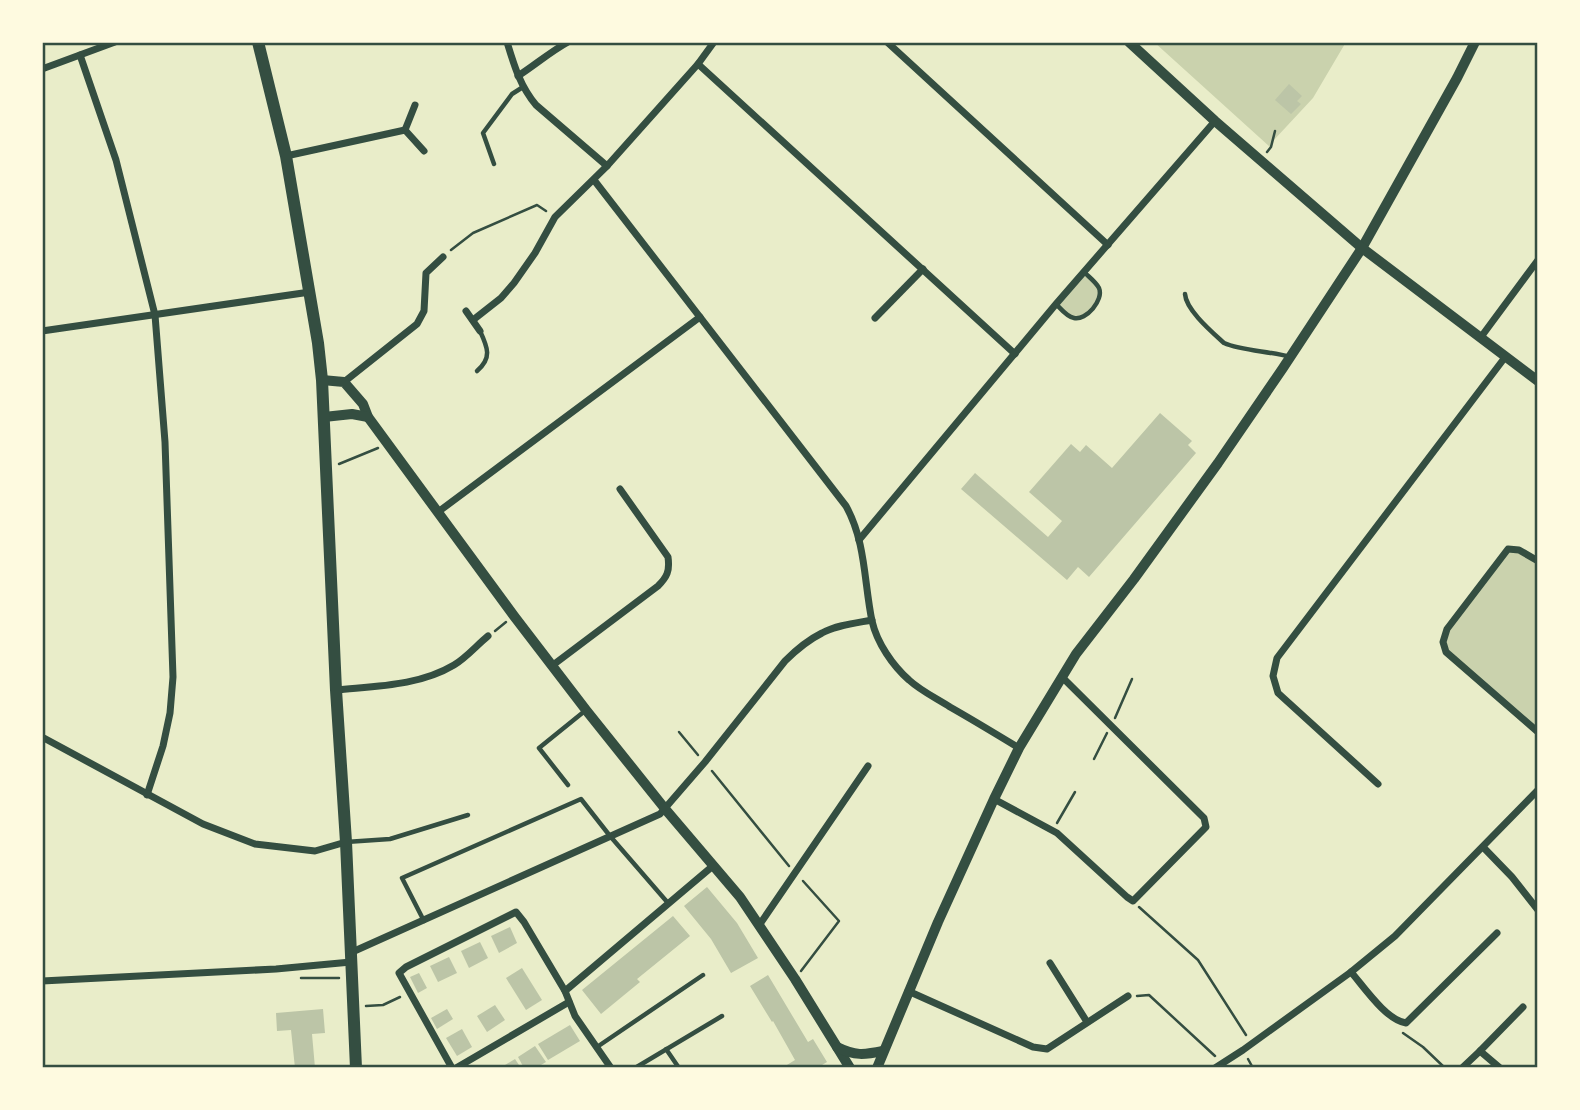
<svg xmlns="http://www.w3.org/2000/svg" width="1580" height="1110" font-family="Raleway,sans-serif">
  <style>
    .green { fill: #cad2ad }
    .building { fill: #bcc5a7 }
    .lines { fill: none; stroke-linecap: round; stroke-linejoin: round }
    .path { stroke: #344e41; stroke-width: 2.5 }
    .service { stroke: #344e41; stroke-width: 4.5 }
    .minor { stroke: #344e41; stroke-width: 7 }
    .tertiary { stroke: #344e41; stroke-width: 10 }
    .secondary { stroke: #344e41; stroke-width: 10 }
    .primary { stroke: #344e41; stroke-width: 12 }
    .neatline { fill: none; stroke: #344e41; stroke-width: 2.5 }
  </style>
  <rect width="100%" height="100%" fill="#e9edc9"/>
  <g class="green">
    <path d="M1154,42H1346L1313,98L1273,141L1270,147Z"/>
    <path d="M1084,274C1088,278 1097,284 1099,290C1101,303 1082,322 1070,316C1066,314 1061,307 1058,304Z"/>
    <path d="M1508,549L1538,561V732L1446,652L1443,642L1448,629Z"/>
  </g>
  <g class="building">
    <path d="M1289,84L1302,96L1297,101L1301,104L1291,114L1275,100Z"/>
    <path d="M1160,413L1192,441L1188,445L1196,453L1089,577L1078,567L1067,580L961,489L975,473L1048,537L1062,521L1029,492L1071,444L1080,452L1086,445L1112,468Z"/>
    <path d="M707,887L737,923L758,958L731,973L711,939L684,906Z"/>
    <path d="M673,916L690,936L637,979L640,982L601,1014L582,990Z"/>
    <path d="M510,927L517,943L499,953L491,936Z"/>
    <path d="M480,942L488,958L469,968L461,951Z"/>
    <path d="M449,957L457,973L438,982L430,966Z"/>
    <path d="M522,968L542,1000L526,1010L506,978Z"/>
    <path d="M419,973L427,988L418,993L410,977Z"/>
    <path d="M768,975L808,1042L813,1039L827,1062L817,1068H782L795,1060L773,1021L772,1022L750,986Z"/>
    <path d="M495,1005L505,1020L487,1032L477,1016Z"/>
    <path d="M323,1009L325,1033L312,1034L315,1068H295L291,1030L277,1031L276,1013Z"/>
    <path d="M447,1009L453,1019L437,1029L431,1018Z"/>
    <path d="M570,1025L580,1041L548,1060L538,1044Z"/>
    <path d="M462,1029L472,1047L457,1056L446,1038Z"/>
    <path d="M535,1046L546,1062L536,1068H524L518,1057Z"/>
    <path d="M515,1059L521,1068H500Z"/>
  </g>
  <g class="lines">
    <g class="path">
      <path d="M1267,152L1271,147L1275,131"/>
      <path d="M451,250L473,233L537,205L546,211"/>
      <path d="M339,464L378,448"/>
      <path d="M495,631L506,622"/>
      <path d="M1115,718L1132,679"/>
      <path d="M679,732L698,755"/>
      <path d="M1094,759L1107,733"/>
      <path d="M712,771L789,866"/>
      <path d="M1057,823L1075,792"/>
      <path d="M1139,907L1198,960L1246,1035"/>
      <path d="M801,971L839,921L803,881"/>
      <path d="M301,978H339"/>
      <path d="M1137,996L1149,995L1215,1056"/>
      <path d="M366,1006L383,1005L400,997"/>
      <path d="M1403,1033L1423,1047L1445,1068"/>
      <path d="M1248,1059L1253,1068"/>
    </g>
    <g class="service">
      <path d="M494,164L483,133L512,94L523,87"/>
      <path d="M1185,294C1186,310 1212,332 1224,343C1242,351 1270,351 1290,357"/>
      <path d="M1056,304C1061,309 1067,317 1074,318C1086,321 1104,300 1099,288C1096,282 1089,277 1084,272"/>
      <path d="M477,371C492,358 488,348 480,331"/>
      <path d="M568,785L539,748L586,710"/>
      <path d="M346,842L390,839L468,815"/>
      <path d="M424,921L402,878L581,799L610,836L668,903"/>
      <path d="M597,1047L703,975"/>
      <path d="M666,1049L679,1068"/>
      <path d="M635,1068L722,1016"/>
    </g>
    <g class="minor">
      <path d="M507,42C514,65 520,86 536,105L607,166"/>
      <path d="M887,42L1108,245"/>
      <path d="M80,55L116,160L155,315L165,442L173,677L170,713L163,746L147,795"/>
      <path d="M698,64L1015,354"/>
      <path d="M42,69L115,42"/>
      <path d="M518,76C535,65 550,52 568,42"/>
      <path d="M415,105L405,130L424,151"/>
      <path d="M286,156L405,130"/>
      <path d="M594,180L846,506C866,542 864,583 872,621C877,643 893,666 909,680C921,691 936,698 950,707C973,720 996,734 1019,748"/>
      <path d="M466,311L480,331"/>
      <path d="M875,318L923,269"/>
      <path d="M473,320L501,298L514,283L535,253L555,217L607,166L698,64L714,42"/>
      <path d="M42,331L310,292"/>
      <path d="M1481,337L1538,260"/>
      <path d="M344,382L417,324L424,311L426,273L443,257"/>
      <path d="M438,512L700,317"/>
      <path d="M859,540L1056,304L1215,121"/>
      <path d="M1538,561L1519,550L1508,549L1447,629L1443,642L1446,652L1538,732"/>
      <path d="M553,665L658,586C667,577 670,571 668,557L620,489"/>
      <path d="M336,690C376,686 419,686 454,665C466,658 477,645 488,636"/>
      <path d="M42,737L203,824L255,844L315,851L346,842"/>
      <path d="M1378,784L1278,693L1273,676L1277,658L1506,356"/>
      <path d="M994,799L1057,833L1127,897L1133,901L1206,827L1204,818L1062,677"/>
      <path d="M1483,847L1512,877L1538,910"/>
      <path d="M760,924L868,766"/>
      <path d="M350,953L660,814L705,762L785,661C796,650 808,640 822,633C837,625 856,623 872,620"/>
      <path d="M1050,963L1087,1022"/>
      <path d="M1351,972C1364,987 1386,1020 1406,1023L1497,933"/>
      <path d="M42,981L276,969L351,962"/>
      <path d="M565,991L714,865"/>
      <path d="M908,991L1033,1047L1047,1049L1128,996"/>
      <path d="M1480,1051L1523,1007"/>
      <path d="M452,1068L399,973L406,967L516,912L524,922L565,991L575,1016L611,1068"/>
      <path d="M456,1068L569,1002"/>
      <path d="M1215,1068L1243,1050L1351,972L1395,936L1538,790"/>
      <path d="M1462,1068L1480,1051L1500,1068"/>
    </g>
    <g class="tertiary">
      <path d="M322,380L344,382L363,404L368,417L514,616L586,710L666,810L740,897L795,979L850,1068"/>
      <path d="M324,417L352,414L368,417"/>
      <path d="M837,1047C855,1056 864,1055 883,1051"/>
      <path d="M877,1068L938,922L994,799L1019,748L1076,654L1134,579L1218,463L1283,368L1362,248L1457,78L1475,42"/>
    </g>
    <path class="secondary" d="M1129,42L1215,121L1362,248L1538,381"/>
    <path class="primary" d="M258,42L286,156L318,343L322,380L336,690L346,842L356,1068"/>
  </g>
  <rect width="1580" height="1110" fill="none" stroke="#fefae0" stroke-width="88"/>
  <rect x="44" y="44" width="1492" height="1022" class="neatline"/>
</svg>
